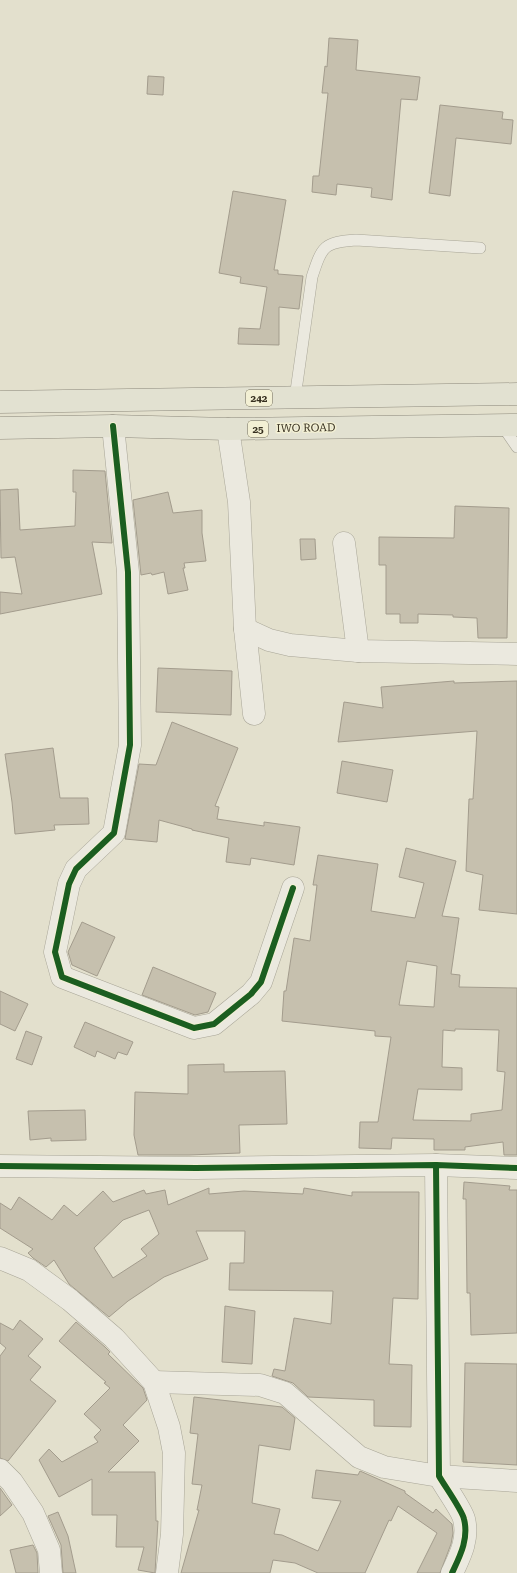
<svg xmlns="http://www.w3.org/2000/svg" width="517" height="1573" font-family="'Roboto Serif',serif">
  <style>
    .building { fill: #c6c0ae; stroke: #a39c8d; fill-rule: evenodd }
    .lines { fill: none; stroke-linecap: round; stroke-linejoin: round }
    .service-casing { stroke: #a8a597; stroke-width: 12 }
    .minor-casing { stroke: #a8a597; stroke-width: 23 }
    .primary-casing { stroke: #8e8a7d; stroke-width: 23 }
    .service { stroke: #ebe9df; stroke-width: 11 }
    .minor { stroke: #ebe9df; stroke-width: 22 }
    .primary { stroke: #e2e1d1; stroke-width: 22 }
    .cycleway-casing { stroke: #f3f0d4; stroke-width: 8 }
    .cycleway { stroke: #1b5e20; stroke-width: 6 }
    .labels { text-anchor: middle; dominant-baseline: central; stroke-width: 3; stroke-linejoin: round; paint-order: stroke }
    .shield { fill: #f3f0d4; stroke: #6f6955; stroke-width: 1 }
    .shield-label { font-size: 10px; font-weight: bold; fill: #362f1f }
    .street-label { font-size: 11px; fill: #362f1f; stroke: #f3f0d4 }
  </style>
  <rect width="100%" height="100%" fill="#e3e0cd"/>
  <g class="building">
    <path d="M329,38L358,40L356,70L420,77L417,100L401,99L392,200L371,197L372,188L337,184L336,195L312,192L313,176H319L328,93H322L325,66L327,67Z"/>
    <path d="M148,76L164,77L163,95L147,94Z"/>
    <path d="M440,105L503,112L502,119L513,120L511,144L456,138L450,196L429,193Z"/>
    <path d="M233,191L286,200L274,270H278V274L303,276L299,309L279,307V345L238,344L239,328L260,329L267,287L240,283L241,277L219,273Z"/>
    <path d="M73,470L105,471L112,543L92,542L102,594L0,614V592L22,594L15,557L1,558L0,490L18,489L20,530L75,526L76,492H73Z"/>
    <path d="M168,492L173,513L202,510V533L206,561L184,563L185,568H183L188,590L168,594L164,572L152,575L151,573L141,575L133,500Z"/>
    <path d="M455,506L509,508L507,638H478L477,618L453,617V615L418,614V623H400V614H386V565H379V537L454,538Z"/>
    <path d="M300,539H315L316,559L301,560Z"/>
    <path d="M158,668L232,671L231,715L156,712Z"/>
    <path d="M454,681V683L517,681V914L479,910L483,875L466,871L469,799H473L477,731L338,742L344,702L383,708L381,687Z"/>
    <path d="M172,722L238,748L215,806L219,807L217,819L264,826V822L300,827L294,865L251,858L250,865L226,862L229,838L192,830V829L159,820L157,842L125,839L139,764L156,765Z"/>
    <path d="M53,748L60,798H88L89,824L54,825L55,830L15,834L12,802L5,754Z"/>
    <path d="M342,761L393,770L387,802L337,793Z"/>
    <path d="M406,848L456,861L442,916L459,918L451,974L460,975L459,987L517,988V1155H504L503,1142L465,1147V1150H434V1139L392,1138L391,1149L359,1148L360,1122H378L391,1037L375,1036V1031L282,1021L284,991H286L294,938L310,941L317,885H313L318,855L378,864L371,911L415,918L424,883L399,877ZM407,961L437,966L434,1007L399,1005ZM455,1029L499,1030L497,1071L505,1072L502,1110L471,1114V1121L413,1120L418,1089L462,1090V1068L442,1067L443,1030L455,1031Z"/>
    <path d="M82,922L115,937L97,976L72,965L68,952Z"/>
    <path d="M153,967L216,993L208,1012L195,1015L142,995Z"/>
    <path d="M0,991L28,1004L15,1031L0,1024Z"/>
    <path d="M85,1022L133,1042L127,1055L118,1052L115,1059L97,1051L95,1057L74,1047Z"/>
    <path d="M26,1031L42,1037L32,1065L16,1059Z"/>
    <path d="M224,1064V1072L285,1071L287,1124L239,1125L240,1153L189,1155H138L134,1135L135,1092L188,1094V1065Z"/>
    <path d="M85,1110L86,1140L51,1141V1138L30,1140L28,1111Z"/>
    <path d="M464,1182L510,1186L509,1190H517V1333L471,1335L470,1293H467L466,1199H463Z"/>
    <path d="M209,1188V1194L244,1191L303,1194L304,1188L352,1196V1192H419L418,1299L393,1298L389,1364L412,1365L411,1427L374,1426V1400L308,1397L293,1383L272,1376L274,1369L285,1371L294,1318L331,1324L333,1291L229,1290L230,1263H244L245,1231H196L208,1259L164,1277L128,1301L109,1317L69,1284L54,1260L46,1267L33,1258L28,1253L33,1249L0,1228V1203L11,1210L19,1197L52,1220L64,1205L77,1216L103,1191L113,1202L144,1190L146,1194L165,1190L168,1205ZM149,1210L159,1234L141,1249L147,1256L113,1278L94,1248L123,1220Z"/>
    <path d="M225,1306L255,1311L252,1364L222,1362Z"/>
    <path d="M20,1320L43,1339L28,1356L41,1367L30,1380L56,1401L8,1461L0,1458V1356L6,1348L0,1343V1323L13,1330Z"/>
    <path d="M76,1322L105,1347L110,1352L108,1354L143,1388L147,1400L123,1425L139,1441L108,1472H155L156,1521H158L155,1573L138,1570L144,1547H116L117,1515H92V1479L59,1497L39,1460L49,1449L62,1462L98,1442L94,1437L101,1430L84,1414L110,1388L104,1383L106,1382L59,1341Z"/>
    <path d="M465,1363L517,1364V1465L463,1462Z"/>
    <path d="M194,1397L282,1407L295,1418L290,1450L259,1445L252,1503L280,1509L274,1534L282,1535L318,1551L341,1501L312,1498L316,1470L358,1475L360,1471L405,1491V1493L433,1513L436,1509L452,1524L453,1533L451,1544L440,1573H417L437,1533L398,1506L391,1521L389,1520L365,1573H318L295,1563L273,1560L270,1573H181L199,1510H197L202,1485L192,1484L198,1434L190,1433Z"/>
    <path d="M0,1488L12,1505L0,1516Z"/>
    <path d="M58,1512L68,1536L76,1573H63L61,1545L48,1516Z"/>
    <path d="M33,1545L37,1553L38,1573H16L10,1550Z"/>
  </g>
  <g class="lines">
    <g class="service-casing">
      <g id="service">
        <path d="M295,398L312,277C322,246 324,242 356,240L480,248"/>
        <path d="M502,425L517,447"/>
      </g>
    </g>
    <g class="minor-casing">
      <g id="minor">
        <path d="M113,426L128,572L130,745L114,833L76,869L69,884L55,952L62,977L194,1028L214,1024L251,994L261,982L293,888"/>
        <path d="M228,429L239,502L245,629L254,714"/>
        <path d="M344,543L358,651"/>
        <path d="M245,629L269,640L290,645L358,651L517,654"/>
        <path d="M436,1165L439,1476C444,1485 462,1510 464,1519C469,1539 460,1556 452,1573"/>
        <path d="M0,1166L196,1168L436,1165L517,1168"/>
        <path d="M0,1258L29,1270L70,1300L114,1338L154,1382L169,1427L174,1453L172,1534L167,1573"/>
        <path d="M154,1382L260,1385L285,1393L359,1457L384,1467L439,1476L517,1481"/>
        <path d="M0,1470L12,1482L33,1513L49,1550L51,1573"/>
      </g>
    </g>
    <g class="primary-casing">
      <g id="primary">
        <path d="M0,402L517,394"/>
        <path d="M0,428L113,426L228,429L517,425"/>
      </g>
    </g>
    <use href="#service" class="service"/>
    <use href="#minor" class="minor"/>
    <use href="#primary" class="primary"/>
    <g class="cycleway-casing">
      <g id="cycleway">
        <path d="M113,426L128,572L130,745L114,833L76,869L69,884L55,952L62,977L194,1028L214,1024L251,994L261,982L293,888"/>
        <path d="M436,1165L439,1476C444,1485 462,1510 464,1519C469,1539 460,1556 452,1573"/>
        <path d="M0,1166L196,1168L436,1165L517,1168"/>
      </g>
    </g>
    <use href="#cycleway" class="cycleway"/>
  </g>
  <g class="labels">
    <g class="shield">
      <rect x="246" y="390" width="26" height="16" rx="3"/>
      <rect x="248" y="421" width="20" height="16" rx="3"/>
    </g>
    <g class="shield-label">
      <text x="259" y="398">242</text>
      <text x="258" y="429">25</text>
    </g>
    <g class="street-label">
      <text transform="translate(306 428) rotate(-1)">IWO ROAD</text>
    </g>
  </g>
</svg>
